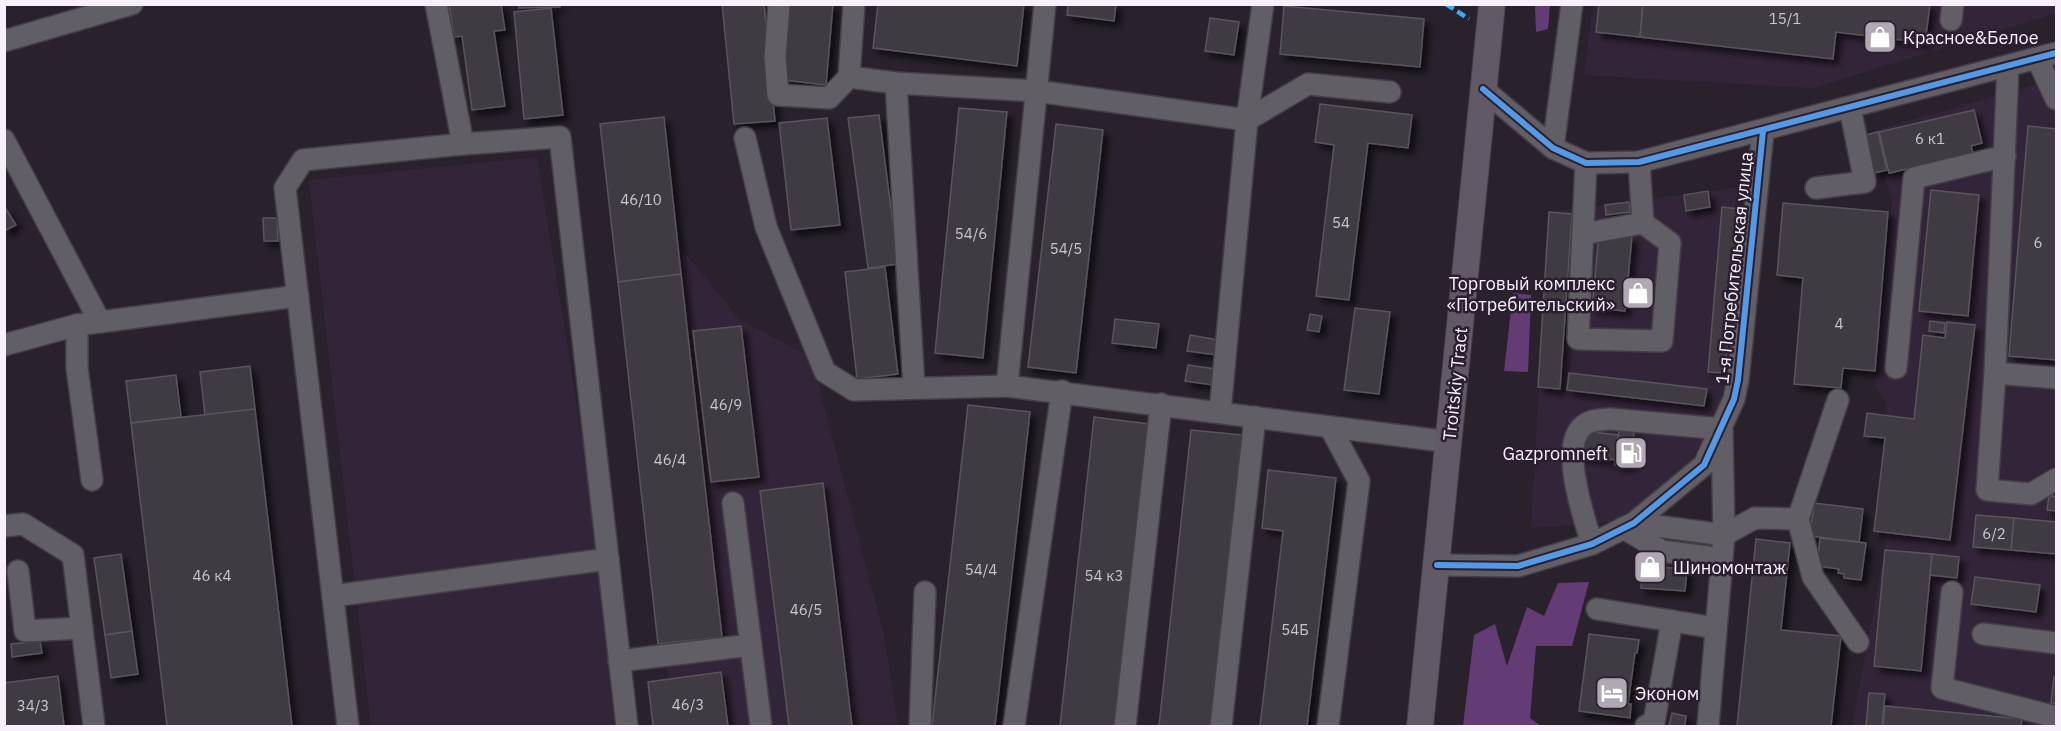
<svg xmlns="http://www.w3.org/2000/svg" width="2061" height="731" font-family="'IBM Plex Sans',sans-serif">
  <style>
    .built { fill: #332539 }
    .forest { fill: #633c76 }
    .building { fill: #403b43; stroke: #59545c; stroke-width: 1.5; filter: url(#shadow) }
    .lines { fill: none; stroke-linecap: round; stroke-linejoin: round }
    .minor-casing { stroke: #443e46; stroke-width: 24 }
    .major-casing { stroke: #443e46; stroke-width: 28 }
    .minor { stroke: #625e65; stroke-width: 21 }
    .major { stroke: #625966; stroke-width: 26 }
    .quiet { stroke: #3fa9f5; stroke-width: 4.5; stroke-dasharray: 9 4.5; stroke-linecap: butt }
    .cycleway-casing { stroke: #2a1f2f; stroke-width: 10 }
    .cycleway { stroke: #5399e6; stroke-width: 6 }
    .labels { text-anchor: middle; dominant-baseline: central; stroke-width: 5; stroke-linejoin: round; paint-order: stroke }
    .number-label { font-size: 15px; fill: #cac4ce }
    .poi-label { font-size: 18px; fill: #f8f1fc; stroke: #2a1f2f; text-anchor: start }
    .street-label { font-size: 18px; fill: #f8f1fc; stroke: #2a1f2f }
  </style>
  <defs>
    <filter id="shadow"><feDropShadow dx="5.5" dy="5.5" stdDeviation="3" flood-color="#0009"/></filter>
  </defs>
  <rect width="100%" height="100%" fill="#29222c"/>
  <g class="built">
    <path d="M1593,5H2056V13L1813,88L1584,75Z"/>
    <path d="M2056,79V726H1852L1885,549L1886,402L1875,385L1892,201L1873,131Z"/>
    <path d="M605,156L740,320L811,357L884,635L898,726H674Z"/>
    <path d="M537,157L628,726H371L309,180Z"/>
    <path d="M1741,187L1721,408L1687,467L1619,521L1531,528L1549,212Z"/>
  </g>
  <g class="forest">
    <path d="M1535,5H1550L1548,29L1536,32Z"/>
    <path d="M1513,293L1531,295L1528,372L1504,371Z"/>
    <path d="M1589,582L1572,646H1536L1530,718L1541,726H1463L1474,635L1495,624L1507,666L1527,607L1544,616L1558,583Z"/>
  </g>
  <g class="building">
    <path d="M449,4H501L505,30L494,31L505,106L472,110L462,36L454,37Z"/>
    <path d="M519,4H560V7L519,8Z"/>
    <path d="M722,4H764L775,121L734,124Z"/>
    <path d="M790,4H833L826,85L783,80Z"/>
    <path d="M878,4H1024L1017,66L873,48Z"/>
    <path d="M1068,4H1116L1114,21L1067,15Z"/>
    <path d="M1599,4H1643L1640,37L1596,32Z"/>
    <path d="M1643,4H1930L1925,43L1836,32L1833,59L1640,37Z"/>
    <path d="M1284,6L1424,19L1420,67L1280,54Z"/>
    <path d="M551,8L563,115L524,119L514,12Z"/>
    <path d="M1210,18L1239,22L1234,55L1205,51Z"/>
    <path d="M1320,104L1412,115L1408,148L1368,143L1349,300L1316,296L1334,145L1315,142Z"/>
    <path d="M959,108L1007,112L983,358L935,353Z"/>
    <path d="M1974,110L1982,143L1971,146L1973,154L1889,173L1879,132Z"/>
    <path d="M879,115L898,264L868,268L848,118Z"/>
    <path d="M664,117L681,274L618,282L600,124Z"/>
    <path d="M827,118L840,225L791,230L779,123Z"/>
    <path d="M1056,124L1103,130L1076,373L1028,367Z"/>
    <path d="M2028,126L2056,129V360L2009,356Z"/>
    <path d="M1878,132L1887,170L1874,173L1866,135Z"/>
    <path d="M1931,190L1979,195L1968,316L1919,311Z"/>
    <path d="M1708,191L1710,207L1686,211L1684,195Z"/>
    <path d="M1629,202L1630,212L1606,215L1605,205Z"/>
    <path d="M1783,203L1888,212L1875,371L1843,368L1841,388L1794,384L1803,278L1777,275Z"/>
    <path d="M4,206L16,225L4,231Z"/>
    <path d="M1722,207L1739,209L1725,373L1708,372Z"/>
    <path d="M1549,212L1572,214L1560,389L1538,387Z"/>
    <path d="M263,218H277L278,241H264Z"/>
    <path d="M1599,233L1632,236L1625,311L1592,308Z"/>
    <path d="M885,267L898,374L857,379L845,272Z"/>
    <path d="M681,274L722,637L658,644L618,282Z"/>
    <path d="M1355,308L1390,312L1379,394L1344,390Z"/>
    <path d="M1310,314L1322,316L1319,332L1307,330Z"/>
    <path d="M1115,319L1159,324L1156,348L1112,343Z"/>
    <path d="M1930,321L1945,323L1944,333L1929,331Z"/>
    <path d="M1947,322L1975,325L1950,540L1874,531L1885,438L1864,436L1867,413L1914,419L1923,335L1945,338Z"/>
    <path d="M741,326L759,477L711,482L693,331Z"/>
    <path d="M1190,335L1219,340L1217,355L1187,351Z"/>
    <path d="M1188,365L1215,369L1213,385L1185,381Z"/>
    <path d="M250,366L255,409L205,415L200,372Z"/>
    <path d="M1569,373L1707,389L1704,406L1567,390Z"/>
    <path d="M176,375L181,417L131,423L126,381Z"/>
    <path d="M968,405L1030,412L995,726H932Z"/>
    <path d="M255,409L292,726H167L131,423Z"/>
    <path d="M1094,417L1149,424L1115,726H1060Z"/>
    <path d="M1567,429L1618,435L1616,460L1564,455Z"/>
    <path d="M1191,430L1242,435L1211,726H1159Z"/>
    <path d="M1619,430L1634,432L1631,466L1615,465Z"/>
    <path d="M1268,470L1336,478L1307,726H1260L1283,531L1262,528Z"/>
    <path d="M823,483L852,726H789L760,491Z"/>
    <path d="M2049,495L2056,497V511L2047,510Z"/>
    <path d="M1814,503L1863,509L1859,542L1810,536Z"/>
    <path d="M1976,515L2014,518L2011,550L1973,547Z"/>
    <path d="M2014,518L2056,522V554L2011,550Z"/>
    <path d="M1820,538L1866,543L1861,580L1844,578V574L1838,573L1839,569L1817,566Z"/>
    <path d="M1756,539L1790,543L1781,630L1841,636L1831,726H1737Z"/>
    <path d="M1885,550L1932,554L1921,671L1874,666Z"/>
    <path d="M121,554L132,631L105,635L94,558Z"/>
    <path d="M1932,554L1959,557L1957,578L1930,575Z"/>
    <path d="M1642,566L1687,569L1685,591L1641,588Z"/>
    <path d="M1975,577L2040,585L2036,612L1971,604Z"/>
    <path d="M132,631L138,674L111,678L105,635Z"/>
    <path d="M1589,634L1639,640L1637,653H1635L1628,704H1631L1630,718L1579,711Z"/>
    <path d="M40,641L42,653L12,657L11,644Z"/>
    <path d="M721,672L728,726H653L648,682Z"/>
    <path d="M58,676L64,726H4V683Z"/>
    <path d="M2054,677H2056V703H2051Z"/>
    <path d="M1869,693L1885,694L1882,726H1866Z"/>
    <path d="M1885,706L2022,719L2021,726H1883Z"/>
    <path d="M1672,713L1686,716L1685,726H1669Z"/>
  </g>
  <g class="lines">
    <g class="minor-casing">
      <g id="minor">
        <path d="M436,4L463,144"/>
        <path d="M779,4L775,57L778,95L829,98L849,77"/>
        <path d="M854,4L849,77L896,83L1036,91L1247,120L1308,84L1390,92"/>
        <path d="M1951,20L1953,4"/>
        <path d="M4,41L132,4"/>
        <path d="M2037,58L2056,99"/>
        <path d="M2008,66L1995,373L2056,378"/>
        <path d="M896,83L914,387"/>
        <path d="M1483,89L1553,148L1586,163L1639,162L2056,53"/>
        <path d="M745,138L766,227L825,372L854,390L1007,386L1450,442"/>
        <path d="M4,140L100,322"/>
        <path d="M1553,148L1572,4"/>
        <path d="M1586,163L1578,339L1662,341L1670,243L1643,223L1639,162"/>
        <path d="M1816,188L1865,182L1850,108"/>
        <path d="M1583,234L1643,223"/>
        <path d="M4,345L77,325"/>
        <path d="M1896,368L1914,178L2005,156"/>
        <path d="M1995,373L1987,490L2031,494L2056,479"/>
        <path d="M1007,386L1045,4"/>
        <path d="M1220,412L1247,120L1263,4"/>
        <path d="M92,480L77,368V325L298,296"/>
        <path d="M733,503L761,726"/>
        <path d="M1798,519L1838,400"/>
        <path d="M1634,523L1724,535L1708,726"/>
        <path d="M4,526L23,524L73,555L94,726"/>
        <path d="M1623,528L1662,551L1708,557"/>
        <path d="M1592,544C1584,518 1559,446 1583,426C1591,419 1601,420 1610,419L1722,429L1724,535L1755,518L1798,519L1813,577L1858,642"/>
        <path d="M1437,565L1518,566L1592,544L1634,523L1704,465L1734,399L1738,380L1763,131"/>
        <path d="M18,571L25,631L82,628"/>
        <path d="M1952,592L1942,688L2056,717"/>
        <path d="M333,596L608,559"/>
        <path d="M1597,609L1716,628"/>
        <path d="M1983,634L2056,643"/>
        <path d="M619,661L751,645"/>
        <path d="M348,726L285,188L303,160L463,144L560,137L627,726"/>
        <path d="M920,726L925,592"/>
        <path d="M1014,726L1062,391"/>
        <path d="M1125,726L1161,404"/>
        <path d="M1221,726L1255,417"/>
        <path d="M1328,726L1359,481L1330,427"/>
        <path d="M1646,726L1654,722L1672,621"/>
      </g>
    </g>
    <g class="major-casing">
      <path id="major" d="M1420,726L1492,4"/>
    </g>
    <use href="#minor" class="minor"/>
    <use href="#major" class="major"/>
    <path class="quiet" d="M1446,4L1469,19"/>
    <g class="cycleway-casing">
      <g id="cycleway">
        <path d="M1483,89L1553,148L1586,163L1639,162L2056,53"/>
        <path d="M1437,565L1518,566L1592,544L1634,523L1704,465L1734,399L1738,380L1763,131"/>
      </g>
    </g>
    <use href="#cycleway" class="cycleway"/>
  </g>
  <defs>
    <g id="shop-square" transform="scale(1.725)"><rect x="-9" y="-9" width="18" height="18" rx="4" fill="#b0a9b3" stroke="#2a1f2f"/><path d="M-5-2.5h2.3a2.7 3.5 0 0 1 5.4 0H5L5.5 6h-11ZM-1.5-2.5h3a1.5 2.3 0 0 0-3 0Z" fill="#fff"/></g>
    <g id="fuel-square" transform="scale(1.725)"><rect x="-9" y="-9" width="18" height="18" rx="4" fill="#b0a9b3" stroke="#2a1f2f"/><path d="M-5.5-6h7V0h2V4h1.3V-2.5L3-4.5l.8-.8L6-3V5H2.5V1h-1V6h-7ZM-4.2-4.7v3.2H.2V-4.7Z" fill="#fff"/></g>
    <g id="hotel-square" transform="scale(1.725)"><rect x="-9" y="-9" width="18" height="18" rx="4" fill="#b0a9b3" stroke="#2a1f2f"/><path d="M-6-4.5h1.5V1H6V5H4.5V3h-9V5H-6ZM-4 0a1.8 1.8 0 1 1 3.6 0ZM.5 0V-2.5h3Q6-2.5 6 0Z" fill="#fff"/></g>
  </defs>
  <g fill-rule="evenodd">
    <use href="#shop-square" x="1880" y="37"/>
    <use href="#shop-square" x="1638" y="293"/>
    <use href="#fuel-square" x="1631" y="453"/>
    <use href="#shop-square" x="1650" y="567"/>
    <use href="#hotel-square" x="1612" y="693"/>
  </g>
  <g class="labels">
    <g class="number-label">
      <text x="1785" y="18">15/1</text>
      <text x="1930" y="138">6 к1</text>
      <text x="641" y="199">46/10</text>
      <text x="1341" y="222">54</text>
      <text x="971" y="233">54/6</text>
      <text x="2038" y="242">6</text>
      <text x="1066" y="248">54/5</text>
      <text x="1839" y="323">4</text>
      <text x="726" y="404">46/9</text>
      <text x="670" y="459">46/4</text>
      <text x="1994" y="533">6/2</text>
      <text x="981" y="569">54/4</text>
      <text x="212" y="575">46 к4</text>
      <text x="1104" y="575">54 к3</text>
      <text x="806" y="609">46/5</text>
      <text x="1295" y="629">54Б</text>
      <text x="688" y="704">46/3</text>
      <text x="33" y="705">34/3</text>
    </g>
    <g class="poi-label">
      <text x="1903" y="37">Красное&amp;Белое</text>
      <text x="1615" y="283" text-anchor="end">Торговый комплекс<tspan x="1615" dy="21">«Потребительский»</tspan></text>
      <text x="1608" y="453" text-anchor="end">Gazpromneft</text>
      <text x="1673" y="567">Шиномонтаж</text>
      <text x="1635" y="693">Эконом</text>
    </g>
    <g class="street-label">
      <text transform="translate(1734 268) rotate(-84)">1-я Потребительская улица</text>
      <text transform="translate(1455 384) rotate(-84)">Troitskiy Tract</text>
    </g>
  </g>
  <rect width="2061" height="731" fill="none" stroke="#f8f1fc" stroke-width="12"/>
</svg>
